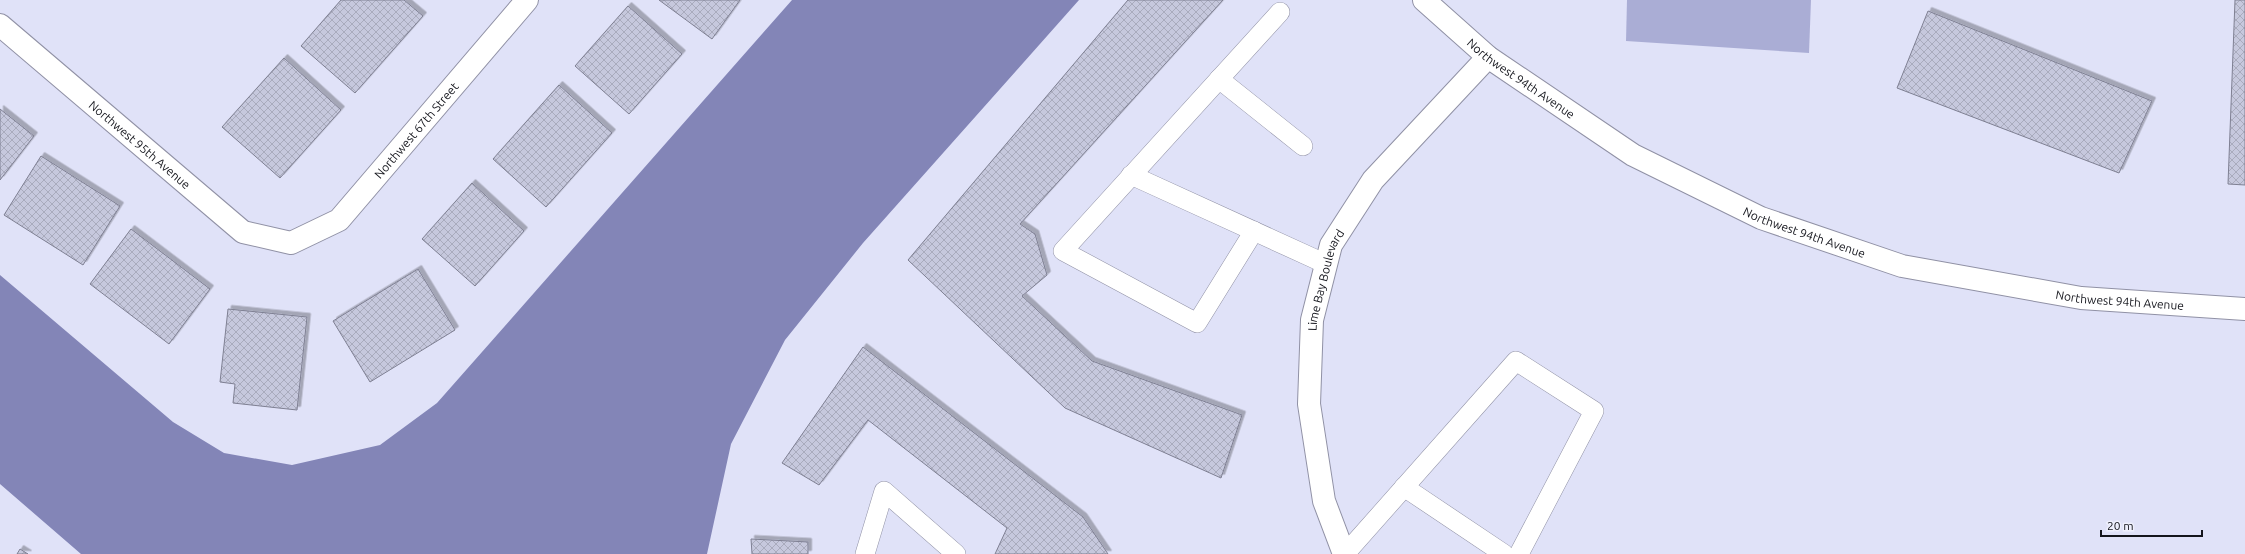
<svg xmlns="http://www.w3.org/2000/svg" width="2245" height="554" font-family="Ubuntu,sans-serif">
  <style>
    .garden { fill: #aaadd5 }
    .water { fill: #8385b7 }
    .building { fill: url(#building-cross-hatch); stroke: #7f8093; filter: url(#shadow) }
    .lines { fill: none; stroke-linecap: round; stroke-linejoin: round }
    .service-casing { stroke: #9091a5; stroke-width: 20 }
    .minor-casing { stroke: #9091a5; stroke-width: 24 }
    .tertiary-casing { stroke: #9091a5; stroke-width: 24 }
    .service { stroke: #fff; stroke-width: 19 }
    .minor { stroke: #fff; stroke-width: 22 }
    .tertiary { stroke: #fff; stroke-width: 22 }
    .labels { text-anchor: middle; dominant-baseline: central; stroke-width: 3; stroke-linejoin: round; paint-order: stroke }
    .street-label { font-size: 12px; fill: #14151c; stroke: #eff0fd }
  </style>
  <defs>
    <pattern id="building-cross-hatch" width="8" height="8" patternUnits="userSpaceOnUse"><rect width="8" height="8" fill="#c6c8dd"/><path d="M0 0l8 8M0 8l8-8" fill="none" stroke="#a9abbd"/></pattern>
    <filter id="shadow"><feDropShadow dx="3.5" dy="-3.5" stdDeviation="0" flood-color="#0004"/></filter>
  </defs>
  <rect width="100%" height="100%" fill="#e0e2f8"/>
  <path class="garden" d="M1627,0H1811L1809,53L1626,41Z"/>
  <path class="water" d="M792,0H1079L863,243L785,340L731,444L707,554H81L0,484V275L173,422L224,453L292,465L380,445L437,403Z"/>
  <g class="building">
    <path d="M341,0H404L423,16L355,93L301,46Z"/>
    <path d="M659,0H740L712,39Z"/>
    <path d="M1128,0H1223L1020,224L1035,234L1047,275L1022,296L1092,361L1242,415L1221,478L1065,408L908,260Z"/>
    <path d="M2235,0H2245V185L2228,184Z"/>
    <path d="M628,6L682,54L629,114L575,66Z"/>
    <path d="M1928,11L2152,101L2119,173L1897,88Z"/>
    <path d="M284,58L341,110L280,178L222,127Z"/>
    <path d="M559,85L612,133L546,207L493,159Z"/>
    <path d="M0,109L34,136L0,180Z"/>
    <path d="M41,156L120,206L83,265L4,215Z"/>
    <path d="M472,183L524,231L475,286L422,239Z"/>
    <path d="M131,229L210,289L169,344L90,284Z"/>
    <path d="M418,269L455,330L370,382L333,321Z"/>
    <path d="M228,309L307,317L297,410L233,403L235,384L220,382Z"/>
    <path d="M863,347L1083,517L1108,554H995L1007,528L868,420L819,485L782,463Z"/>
    <path d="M751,539L808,542V554H752Z"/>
    <path d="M20,549L28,554H17Z"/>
  </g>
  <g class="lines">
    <g class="service-casing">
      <g id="service">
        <path d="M1219,79L1303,146"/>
        <path d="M1131,175L1326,264"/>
        <path d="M1254,231L1197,323L1063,251L1280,12"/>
        <path d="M1404,487L1504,554"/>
        <path d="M865,554L884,491L956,554"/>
        <path d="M1345,554L1516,361L1594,411L1519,554"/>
      </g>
    </g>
    <g class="minor-casing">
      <g id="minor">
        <path id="s1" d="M0,25L243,232L291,243L339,220L527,0"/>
        <path id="s2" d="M1344,554L1324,501L1309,404L1312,320L1331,245L1373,180L1488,57"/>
      </g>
    </g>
    <g class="tertiary-casing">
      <g id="tertiary">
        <path id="s3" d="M1424,0L1488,57L1633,155L1761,218L1902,266L2081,298L2245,309"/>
      </g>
    </g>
    <use href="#service" class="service"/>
    <use href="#minor" class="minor"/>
    <use href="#tertiary" class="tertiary"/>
  </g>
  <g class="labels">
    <g class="street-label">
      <text stroke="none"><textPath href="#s3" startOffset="125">Northwest 94th Avenue</textPath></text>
      <text stroke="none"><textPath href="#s1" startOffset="540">Northwest 67th Street</textPath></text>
      <text stroke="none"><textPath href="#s1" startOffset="184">Northwest 95th Avenue</textPath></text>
      <text stroke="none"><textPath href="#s3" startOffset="449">Northwest 94th Avenue</textPath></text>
      <text stroke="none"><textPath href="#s2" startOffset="281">Lime Bay Boulevard</textPath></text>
      <text stroke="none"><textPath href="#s3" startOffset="773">Northwest 94th Avenue</textPath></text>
    </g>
  </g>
  <path d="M2101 530v6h101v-6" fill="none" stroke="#14151c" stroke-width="2"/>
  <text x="2107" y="530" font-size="12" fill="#14151c" stroke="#eff0fd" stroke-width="3" paint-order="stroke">20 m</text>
</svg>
